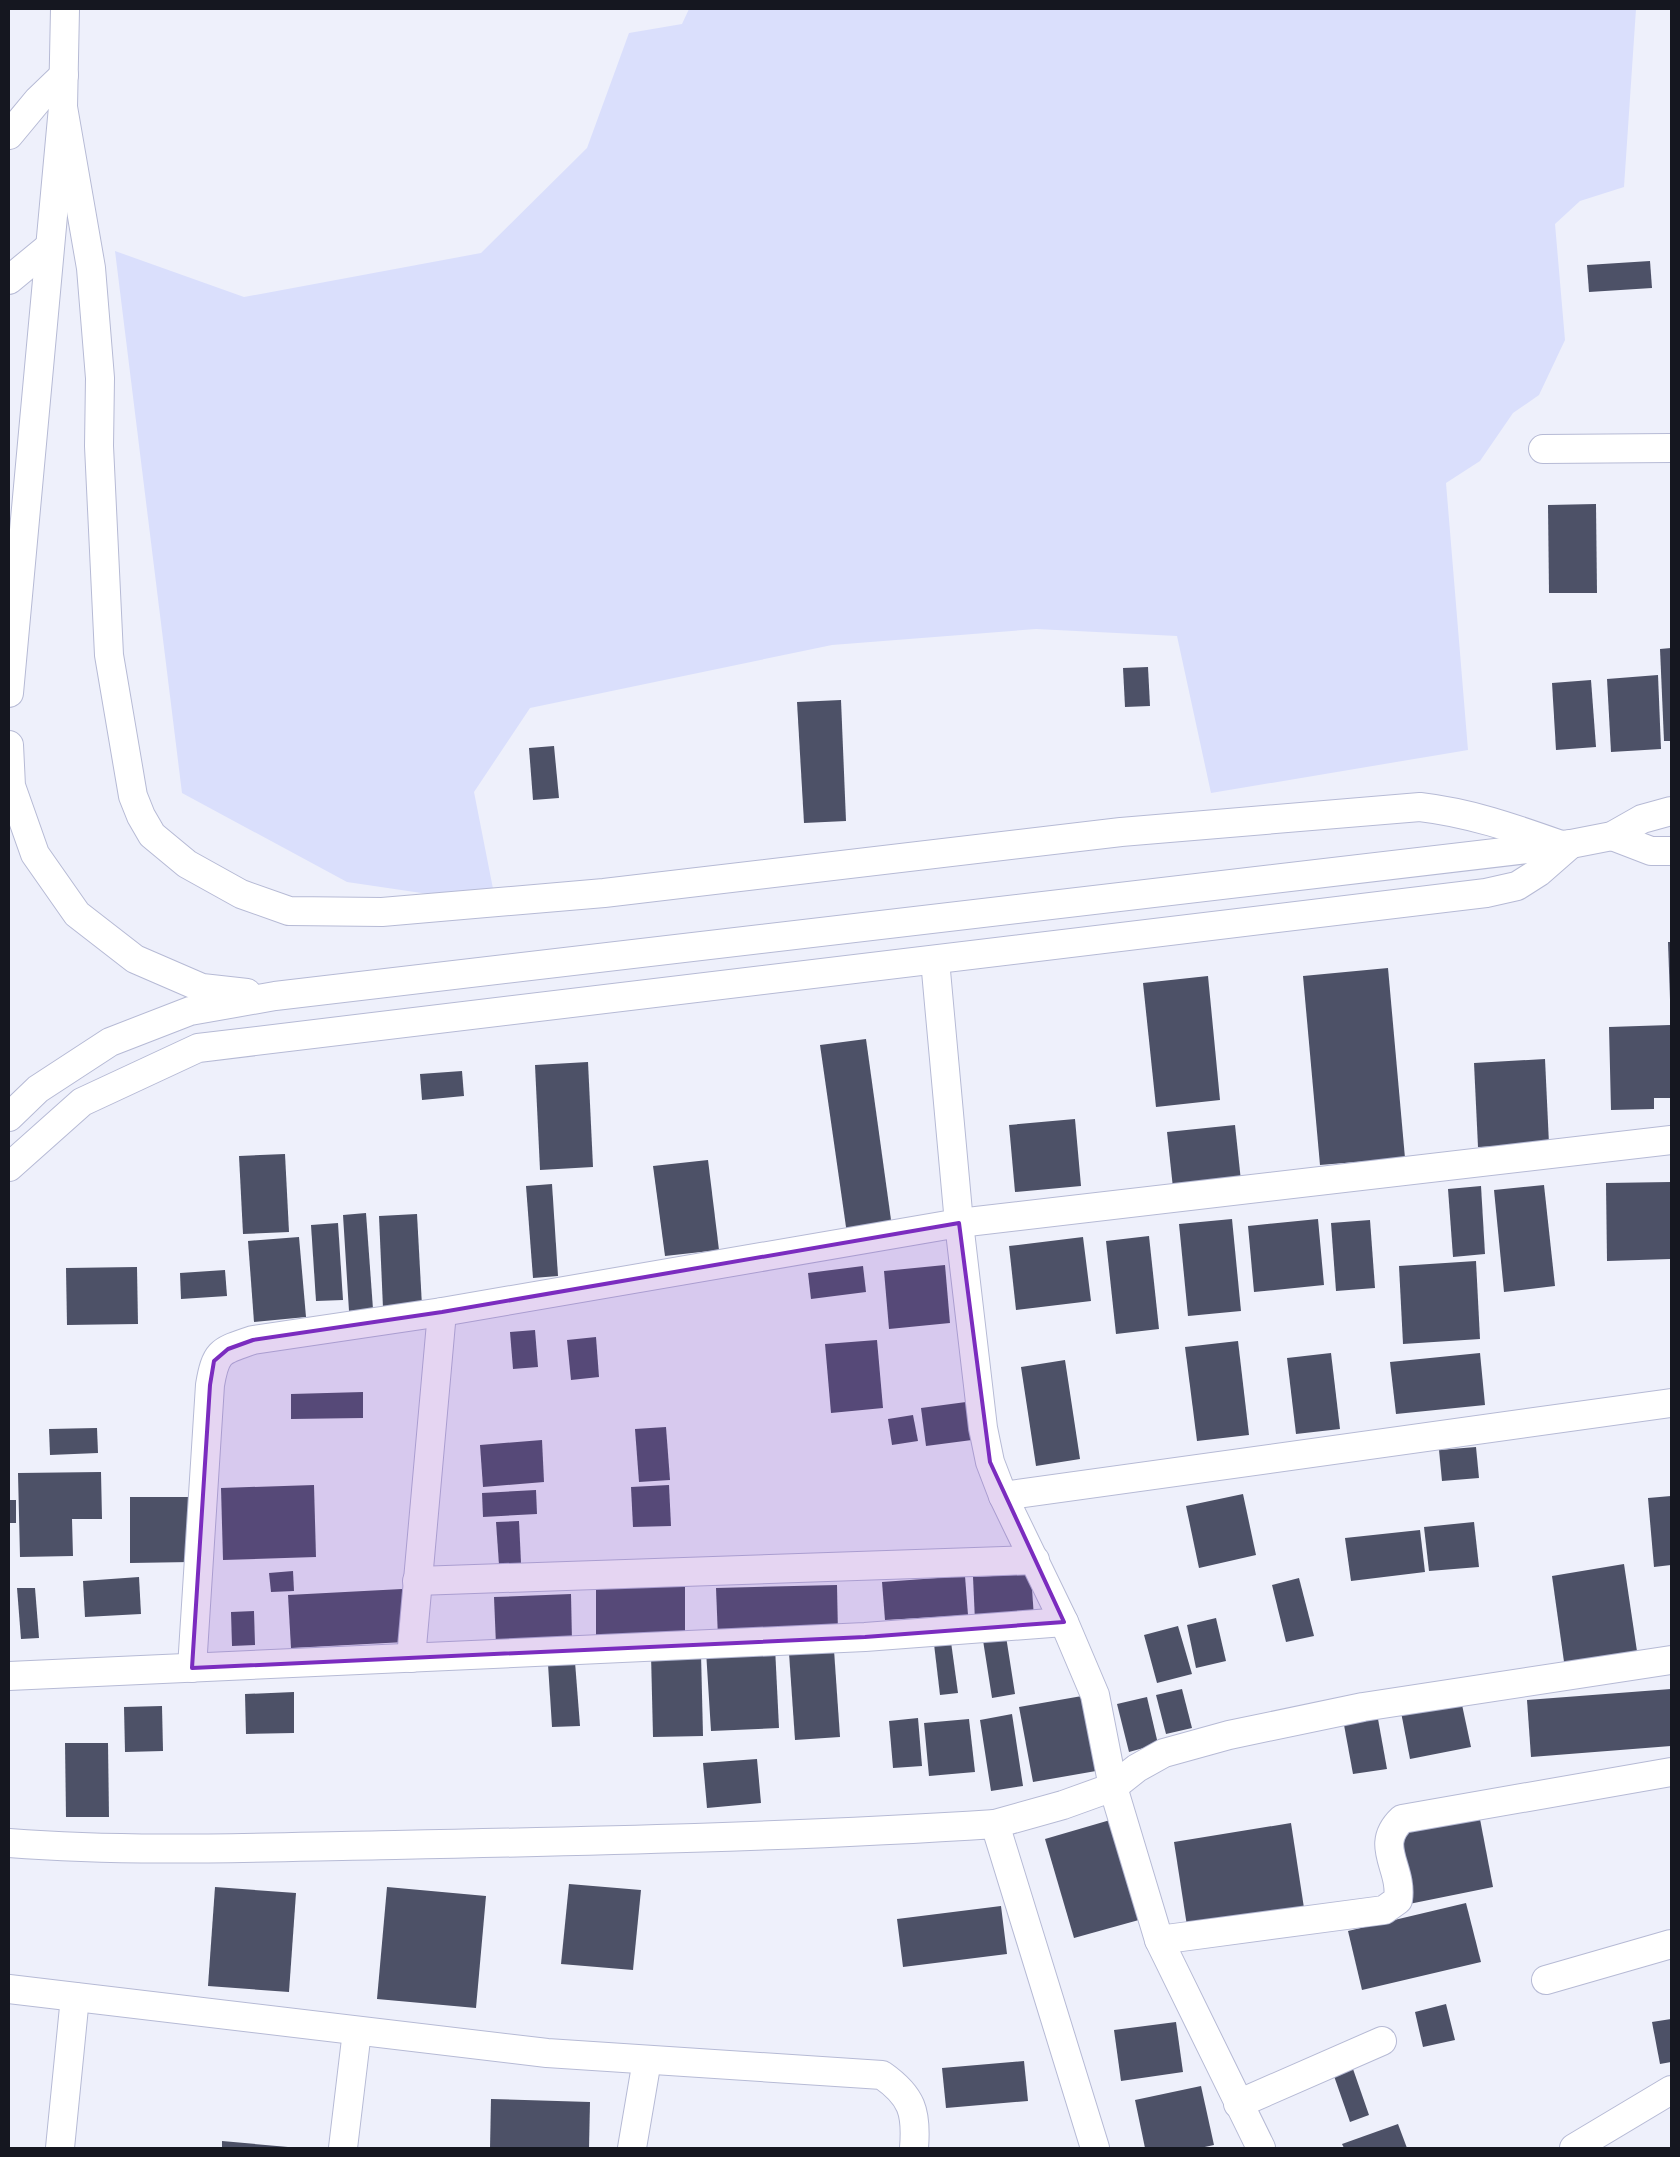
<svg xmlns="http://www.w3.org/2000/svg" width="1680" height="2157" font-family="Inter,sans-serif">
  <style>
    .green { fill: #dadffc }
    .building { fill: #4d5167 }
    .lines { fill: none; stroke-linecap: round; stroke-linejoin: round }
    .minor-casing { stroke: #b6bad5; stroke-width: 30 }
    .tertiary-casing { stroke: #b6bad5; stroke-width: 30 }
    .minor { stroke: #fff; stroke-width: 28 }
    .tertiary { stroke: #fff; stroke-width: 28 }
    .marked { fill: #7b2cbf; fill-opacity: 0.2; stroke: #7b2cbf; stroke-width: 4; stroke-linejoin: round }
  </style>
  <rect width="100%" height="100%" fill="#eef0fb"/>
  <path class="green" d="M689,9H1636L1624,187L1580,201L1555,224L1565,340L1539,395L1513,413L1480,461L1446,483L1468,750L1211,793L1177,636L1036,629L832,645L530,708L474,792L496,904L347,882L182,793L115,251L244,297L481,253L587,148L629,33L682,24Z"/>
  <g class="building">
    <path d="M1650,261L1652,288L1589,292L1587,265Z"/>
    <path d="M1596,504L1597,593H1549L1548,505Z"/>
    <path d="M1671,648V741H1664L1660,649Z"/>
    <path d="M1148,667L1150,706L1125,707L1123,668Z"/>
    <path d="M1658,675L1661,749L1611,752L1607,679Z"/>
    <path d="M1591,680L1596,747L1556,750L1552,683Z"/>
    <path d="M841,700L846,821L804,823L797,702Z"/>
    <path d="M554,746L559,798L533,800L529,748Z"/>
    <path d="M1668,942H1671V999H1670Z"/>
    <path d="M1388,968L1405,1158L1320,1165L1303,976Z"/>
    <path d="M1208,976L1220,1100L1156,1107L1143,983Z"/>
    <path d="M1670,1025L1671,1098H1654V1109L1611,1110L1609,1027Z"/>
    <path d="M866,1039L892,1227L847,1234L820,1045Z"/>
    <path d="M1545,1059L1549,1144L1478,1147L1474,1063Z"/>
    <path d="M588,1062L593,1167L540,1170L535,1065Z"/>
    <path d="M462,1071L464,1096L422,1100L420,1074Z"/>
    <path d="M1075,1119L1081,1186L1015,1192L1009,1125Z"/>
    <path d="M1235,1125L1241,1181L1173,1188L1167,1132Z"/>
    <path d="M285,1154L289,1232L243,1234L239,1156Z"/>
    <path d="M708,1160L719,1250L665,1256L653,1166Z"/>
    <path d="M1671,1182V1259L1607,1261L1606,1183Z"/>
    <path d="M552,1184L558,1276L533,1278L526,1186Z"/>
    <path d="M1544,1185L1555,1286L1504,1292L1494,1190Z"/>
    <path d="M1481,1186L1485,1254L1453,1257L1448,1189Z"/>
    <path d="M366,1213L373,1309L349,1311L343,1215Z"/>
    <path d="M417,1214L422,1306L383,1308L379,1216Z"/>
    <path d="M1232,1219L1241,1311L1188,1316L1179,1224Z"/>
    <path d="M1318,1219L1324,1285L1254,1292L1248,1226Z"/>
    <path d="M1370,1220L1375,1288L1336,1291L1331,1223Z"/>
    <path d="M338,1223L343,1300L316,1301L311,1225Z"/>
    <path d="M1149,1236L1159,1329L1116,1334L1106,1241Z"/>
    <path d="M299,1237L306,1317L254,1322L248,1241Z"/>
    <path d="M1083,1237L1091,1301L1016,1310L1009,1246Z"/>
    <path d="M1476,1261L1480,1339L1403,1344L1399,1266Z"/>
    <path d="M945,1265L950,1323L889,1329L884,1271Z"/>
    <path d="M863,1266L866,1292L811,1299L808,1273Z"/>
    <path d="M137,1267L138,1324L67,1325L66,1268Z"/>
    <path d="M225,1270L227,1296L181,1299L180,1273Z"/>
    <path d="M535,1330L538,1367L513,1369L510,1332Z"/>
    <path d="M596,1337L599,1377L571,1380L567,1340Z"/>
    <path d="M877,1340L883,1408L831,1413L825,1344Z"/>
    <path d="M1238,1341L1249,1435L1197,1441L1185,1347Z"/>
    <path d="M1331,1353L1340,1429L1296,1434L1287,1358Z"/>
    <path d="M1480,1353L1485,1405L1396,1414L1390,1362Z"/>
    <path d="M1065,1360L1080,1459L1036,1466L1021,1367Z"/>
    <path d="M363,1392V1418L291,1419V1394Z"/>
    <path d="M966,1402L972,1440L926,1446L921,1408Z"/>
    <path d="M913,1415L918,1441L892,1445L888,1419Z"/>
    <path d="M666,1427L670,1480L639,1482L635,1429Z"/>
    <path d="M97,1428L98,1453L50,1455L49,1429Z"/>
    <path d="M542,1440L544,1482L483,1487L480,1445Z"/>
    <path d="M1476,1447L1479,1478L1442,1481L1439,1450Z"/>
    <path d="M101,1472L102,1519H72L73,1556L20,1557L18,1473Z"/>
    <path d="M314,1485L316,1557L223,1560L221,1488Z"/>
    <path d="M669,1485L671,1526L633,1527L631,1487Z"/>
    <path d="M536,1490L537,1514L483,1517L482,1493Z"/>
    <path d="M1243,1494L1256,1555L1199,1568L1186,1506Z"/>
    <path d="M1671,1496V1565L1654,1567L1648,1498Z"/>
    <path d="M130,1497H191V1562L130,1563Z"/>
    <rect x="9" y="1500" width="7" height="23"/>
    <path d="M519,1521L521,1563L499,1565L496,1522Z"/>
    <path d="M1474,1522L1479,1567L1429,1571L1424,1527Z"/>
    <path d="M1420,1530L1425,1572L1351,1581L1345,1538Z"/>
    <path d="M1624,1564L1638,1658L1565,1669L1552,1576Z"/>
    <path d="M293,1571L294,1591L271,1592L269,1573Z"/>
    <path d="M1031,1574L1034,1618L975,1621L973,1577Z"/>
    <path d="M965,1576L968,1615L885,1620L882,1582Z"/>
    <path d="M139,1577L141,1614L85,1617L83,1581Z"/>
    <path d="M1299,1578L1314,1636L1286,1642L1272,1585Z"/>
    <path d="M837,1585L838,1635L718,1638L716,1588Z"/>
    <path d="M596,1587H685V1637L596,1638Z"/>
    <path d="M17,1588H35L39,1638L21,1639Z"/>
    <path d="M402,1589L405,1642L291,1648L288,1595Z"/>
    <path d="M571,1594L572,1642L496,1645L494,1597Z"/>
    <path d="M254,1611L255,1645L232,1646L231,1612Z"/>
    <path d="M1216,1618L1226,1661L1196,1668L1187,1625Z"/>
    <path d="M1178,1626L1192,1674L1157,1683L1144,1635Z"/>
    <path d="M1005,1630L1015,1694L992,1698L982,1634Z"/>
    <path d="M951,1642L958,1693L940,1695L934,1644Z"/>
    <path d="M775,1647L779,1728L711,1731L706,1651Z"/>
    <path d="M834,1650L840,1737L795,1740L789,1653Z"/>
    <path d="M701,1653L703,1736L653,1737L651,1654Z"/>
    <path d="M575,1662L580,1726L552,1727L548,1664Z"/>
    <path d="M1182,1689L1192,1728L1166,1734L1156,1695Z"/>
    <path d="M1671,1689V1746L1531,1757L1527,1700Z"/>
    <path d="M294,1692V1733L246,1734L245,1694Z"/>
    <path d="M1082,1696L1096,1771L1033,1782L1019,1707Z"/>
    <path d="M1147,1697L1158,1744L1129,1752L1117,1704Z"/>
    <path d="M1461,1700L1471,1747L1410,1759L1401,1712Z"/>
    <path d="M162,1706L163,1751L125,1752L124,1707Z"/>
    <path d="M1012,1714L1023,1786L991,1791L980,1720Z"/>
    <path d="M918,1718L922,1766L893,1768L889,1721Z"/>
    <path d="M969,1719L975,1772L929,1776L924,1723Z"/>
    <path d="M1378,1719L1387,1769L1353,1774L1344,1725Z"/>
    <path d="M65,1743H108L109,1817H66Z"/>
    <path d="M757,1759L761,1803L707,1808L703,1763Z"/>
    <path d="M1479,1814L1493,1887L1409,1904L1395,1831Z"/>
    <path d="M1117,1818L1146,1918L1074,1938L1045,1839Z"/>
    <path d="M1291,1823L1304,1908L1187,1926L1174,1842Z"/>
    <path d="M569,1884L641,1890L633,1970L561,1964Z"/>
    <path d="M215,1887L296,1893L289,1992L208,1986Z"/>
    <path d="M387,1887L486,1896L476,2008L377,1999Z"/>
    <path d="M1466,1903L1481,1962L1362,1990L1348,1931Z"/>
    <path d="M1001,1906L1007,1954L903,1967L897,1919Z"/>
    <path d="M1446,2004L1455,2040L1423,2047L1415,2012Z"/>
    <path d="M1671,2019V2062L1660,2064L1652,2022Z"/>
    <path d="M1176,2022L1183,2072L1121,2081L1114,2030Z"/>
    <path d="M1024,2061L1028,2101L946,2108L942,2068Z"/>
    <path d="M1353,2069L1369,2115L1350,2122L1334,2076Z"/>
    <path d="M1201,2086L1214,2145L1200,2148H1145L1135,2100Z"/>
    <path d="M491,2099L590,2102L589,2148H490Z"/>
    <path d="M1398,2124L1407,2148H1344L1342,2144Z"/>
    <path d="M222,2141L288,2147V2148H222Z"/>
  </g>
  <g class="lines">
    <g class="minor-casing">
      <g id="minor">
        <path d="M1543,449L1671,448"/>
        <path d="M935,960L959,1223L983,1428L990,1462L1003,1496L1064,1622L1095,1695L1113,1787L1159,1940L1261,2148"/>
        <path d="M1003,1496L1671,1403"/>
        <path d="M417,1581L1035,1560"/>
        <path d="M411,1658L442,1312"/>
        <path d="M192,1668L210,1385C216,1350 221,1351 253,1340L442,1312L959,1223L1671,1140"/>
        <path d="M9,1676L865,1637L1064,1622"/>
        <path d="M995,1824L1063,1805L1113,1787L1137,1768L1164,1753L1229,1735L1363,1707L1671,1660"/>
        <path d="M9,1843C137,1853 266,1847 395,1845C595,1841 795,1837 995,1824L1095,2148"/>
        <path d="M1159,1940L1384,1910L1398,1900C1403,1867 1373,1846 1402,1819L1671,1772"/>
        <path d="M1546,1980L1671,1944"/>
        <path d="M9,1989L547,2053L882,2075C912,2096 917,2112 914,2148"/>
        <path d="M1238,2104L1382,2041"/>
        <path d="M60,2148L75,1997"/>
        <path d="M343,2148L357,2031"/>
        <path d="M632,2148L647,2060"/>
        <path d="M1574,2148L1671,2090"/>
      </g>
    </g>
    <g class="tertiary-casing">
      <g id="tertiary">
        <path d="M63,107L91,268L100,378L99,446L109,655L133,796L141,816L152,835L187,864L241,894L289,911L382,912L604,893L1121,832L1420,807C1471,813 1513,828 1561,845"/>
        <path d="M9,135L38,100L64,75"/>
        <path d="M9,280L49,247"/>
        <path d="M9,693L63,107L65,9"/>
        <path d="M9,745L11,786L35,854L77,914L135,959L202,988L247,993"/>
        <path d="M1612,836L1651,851H1671"/>
        <path d="M9,1117L38,1089L110,1042L190,1011L275,996L1571,844L1612,836L1642,819L1671,811"/>
        <path d="M9,1167L82,1102L198,1048L1486,893L1517,886L1539,872L1571,844"/>
      </g>
    </g>
    <use href="#minor" class="minor"/>
    <use href="#tertiary" class="tertiary"/>
  </g>
  <path class="marked" d="M959,1223L990,1462L1064,1622L865,1637L192,1668L210,1385L214,1361L228,1349L253,1340L442,1312Z"/>
  <rect width="1680" height="2157" fill="none" stroke="#151720" stroke-width="20"/>
</svg>
